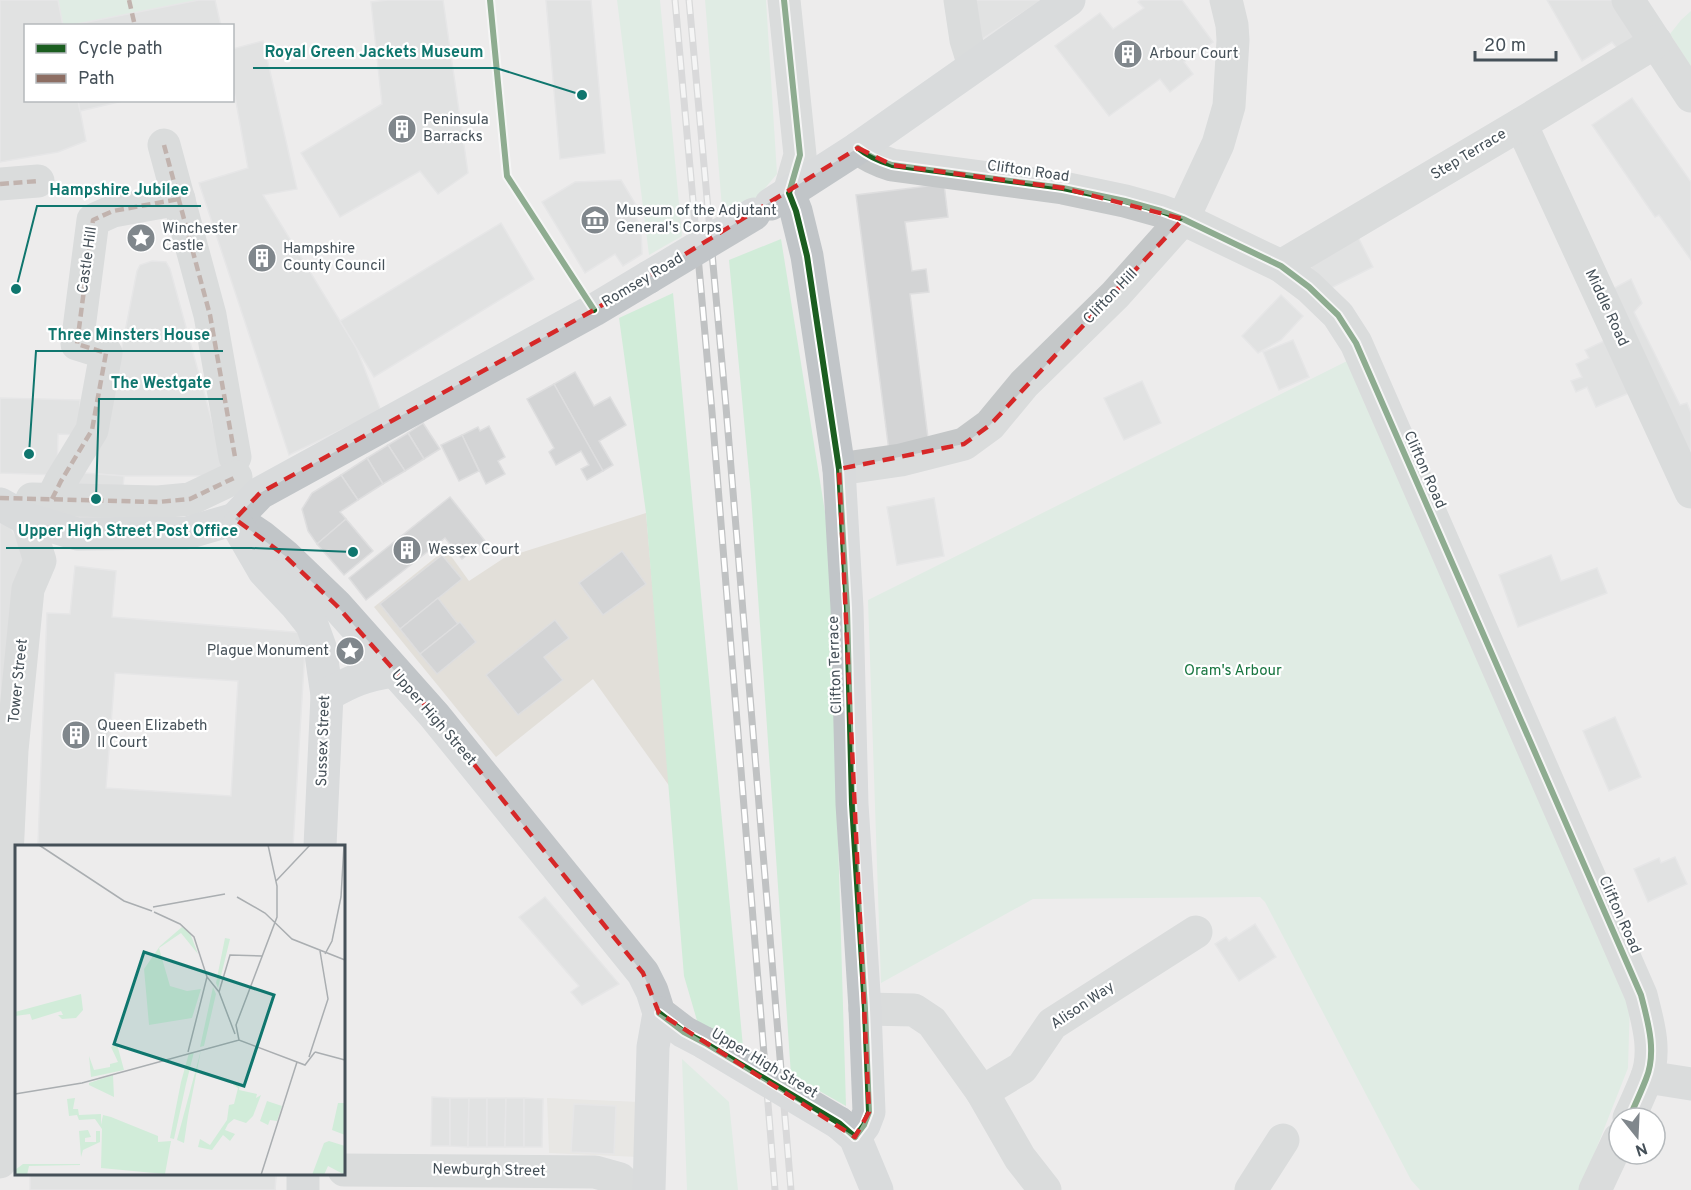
<svg xmlns="http://www.w3.org/2000/svg" width="1691" height="1190" font-family="Overpass,sans-serif">
  <style>
    .commercial { fill: #e2dfd9 }
    .green { fill: #d1ecd9 }
    .building { fill: #d3d4d5; stroke: #dededf; stroke-width: 1.5; fill-rule: evenodd }
    .lines { fill: none; stroke-linecap: round; stroke-linejoin: round }
    .minor { stroke: #c4c7c8; stroke-width: 33 }
    .major { stroke: #c1c5c8; stroke-width: 33 }
    .rail-casing { stroke: #c0c2c3; stroke-width: 7 }
    .rail { stroke: #fff; stroke-width: 4.5; stroke-dasharray: 14; stroke-linecap: butt }
    .major-bridge { stroke: #c1c5c8; stroke-width: 33 }
    .quiet { stroke: #8d6e63; stroke-width: 4.5; stroke-dasharray: 9 4.5; stroke-linecap: butt }
    .cycleway-casing { stroke: #fff; stroke-width: 10 }
    .cycleway { stroke: #1b5e20; stroke-width: 6 }
    .marked { fill: none; stroke: #d62828; stroke-width: 4.5; stroke-dasharray: 12 8; stroke-linejoin: round }
    .labels { text-anchor: middle; dominant-baseline: central; stroke-width: 4.5; stroke-linejoin: round; paint-order: stroke }
    .poi-label { font-size: 15px; fill: #455058; stroke: #fff; text-anchor: start }
    .street-label { font-size: 15px; fill: #455058; stroke: #fff }
    .park-label { font-size: 15px; fill: #197641; stroke: #fff }
    .inset-road { fill: none; stroke: #aaaeb1; stroke-width: 1.5 }
    .view { fill: #0f766e; fill-opacity: 0.15; stroke: #0f766e; stroke-width: 3 }
    .inset-edge { fill: none; stroke: #455058; stroke-width: 3 }
    .leader { fill: none; stroke: #0f766e; stroke-width: 2 }
    .callout-dot { fill: #0f766e; stroke: #fff; stroke-width: 2 }
    .callout-label { font-size: 16px; text-anchor: middle; font-weight: bold; fill: #0f766e; stroke: #fff; stroke-width: 4.5; stroke-linejoin: round; paint-order: stroke }
  </style>
  <rect width="100%" height="100%" fill="#edecec"/>
  <g class="commercial">
    <path d="M646,513L670,787L593,679L496,757L374,607L446,549L469,581L504,558Z"/>
    <path d="M547,1098L640,1102L638,1157L549,1153Z"/>
  </g>
  <g class="green">
    <path d="M58,0H199L67,26L63,25Z"/>
    <path d="M617,0H660L682,236L649,255Z"/>
    <path d="M705,0H766L777,174L755,200L722,208Z"/>
    <path d="M1691,11V67L1670,34L1681,20Z"/>
    <path d="M781,239L829,537L846,1106L791,1075L751,495L729,260Z"/>
    <path d="M673,293L743,1047L698,1024L684,976L646,513L619,318Z"/>
    <path d="M1347,361L1630,1001L1628,1068L1580,1190H1420L1411,1180L1265,902L1260,897L1033,899L881,983L868,600Z"/>
    <path d="M682,1059L729,1102L738,1190H687Z"/>
  </g>
  <g class="building">
    <path d="M0,0H58L63,26H26V100H78L86,141L58,152L0,162Z"/>
    <path d="M199,0H215L221,26H67Z"/>
    <path d="M388,0H443L468,173L438,194L420,171L340,217L301,153L382,104L371,2Z"/>
    <path d="M546,0H591L605,153L560,159Z"/>
    <path d="M969,0H1042L978,42Z"/>
    <path d="M1141,0H1182L1213,42L1184,62L1193,74L1170,92L1160,79L1109,116L1055,46L1100,13L1113,29L1144,8L1138,2Z"/>
    <path d="M1547,0H1614L1640,40L1621,53L1612,42L1582,61Z"/>
    <path d="M263,41L297,189L263,195L356,347L381,411L289,455L199,183L248,168L232,80V49Z"/>
    <path d="M1632,98L1691,182V260L1659,215L1655,217L1592,125Z"/>
    <path d="M78,100H127L80,111Z"/>
    <path d="M621,180L639,210L634,214L641,227L642,254L623,266L615,254L585,273L542,202L575,182Z"/>
    <path d="M944,184L948,217L905,222L912,271L926,269L929,292L910,294L929,446L889,451L856,195Z"/>
    <path d="M501,223L534,279L374,377L340,321Z"/>
    <path d="M1356,233L1373,267L1323,292L1306,257Z"/>
    <path d="M152,261L166,262L170,269L227,476H124L96,474L97,446L107,423L137,271L140,265Z"/>
    <path d="M1631,279L1642,303L1634,312L1680,405L1687,403L1691,413V477L1605,293Z"/>
    <path d="M1281,295L1303,316L1281,340L1258,353L1242,336Z"/>
    <path d="M1293,340L1309,377L1279,390L1263,352Z"/>
    <path d="M1606,340L1629,393L1596,407L1587,387L1576,392L1571,381L1582,377L1576,364L1589,358L1585,350Z"/>
    <path d="M575,372L594,406L610,397L626,425L599,441L613,465L603,471L554,384Z"/>
    <path d="M1142,381L1161,423L1124,440L1104,398Z"/>
    <path d="M554,384L603,471L587,480L581,469L589,465L581,451L556,465L549,452L554,448L527,399Z"/>
    <path d="M0,398L80,400L79,435L58,434L57,475L0,473Z"/>
    <path d="M423,423L440,449L424,459L408,433Z"/>
    <path d="M489,426L505,457L498,461L505,474L486,484L462,435L478,427L480,431Z"/>
    <path d="M408,433L424,459L405,471L388,445Z"/>
    <path d="M462,435L479,471L459,481L441,445Z"/>
    <path d="M388,445L405,471L383,484L367,458Z"/>
    <path d="M367,458L383,484L358,500L341,475Z"/>
    <path d="M72,472L124,476L120,523L69,519Z"/>
    <path d="M341,475L358,500L340,512L346,519L317,544L308,531L302,509L312,493Z"/>
    <path d="M450,497L485,541L462,559L445,538L366,600L349,578Z"/>
    <path d="M934,498L944,556L897,565L887,507Z"/>
    <path d="M346,519L373,551L344,575L317,544Z"/>
    <path d="M0,520L8,524L27,553L0,765Z"/>
    <path d="M622,551L646,584L603,615L579,583Z"/>
    <path d="M442,555L462,579L400,629L380,604Z"/>
    <path d="M1551,555L1561,581L1597,568L1607,593L1518,627L1499,575Z"/>
    <path d="M75,566L116,571L112,617L306,633L293,846H83L38,843L47,613L70,614ZM115,673L238,681L231,796L106,788Z"/>
    <path d="M438,598L458,624L420,654L400,629Z"/>
    <path d="M555,620L569,638L544,657L563,680L518,715L486,675Z"/>
    <path d="M460,622L476,642L437,674L420,654Z"/>
    <path d="M1615,717L1641,777L1609,791L1583,731Z"/>
    <path d="M1675,857L1687,884L1648,902L1634,869L1659,858L1661,863Z"/>
    <path d="M545,897L619,984L582,1005L571,992L579,986L519,917Z"/>
    <path d="M1255,924L1276,957L1239,981L1215,944L1226,937L1229,941Z"/>
    <path d="M432,1097L450,1098V1146H431Z"/>
    <path d="M450,1098H469L468,1147L450,1146Z"/>
    <path d="M469,1098H487V1147H468Z"/>
    <path d="M487,1098H506L505,1147H487Z"/>
    <path d="M506,1098H524V1147H505Z"/>
    <path d="M524,1098L543,1099L542,1147H524Z"/>
    <path d="M574,1104L616,1106L614,1154L571,1152Z"/>
    <path d="M30,1174H276L275,1190H192V1183Z"/>
    <path d="M30,1174H276L275,1190H30Z"/>
  </g>
  <g class="lines">
    <g class="minor">
      <path d="M784,0L800,155L789,193"/>
      <path d="M960,0L966,40L974,66"/>
      <path d="M1628,0L1691,96"/>
      <path d="M1521,124L1691,492"/>
      <path d="M164,145L210,315L235,457"/>
      <path d="M858,148C869,157 879,161 892,165L1063,188L1125,201L1161,211L1183,219L1281,266L1309,287L1338,315L1356,343L1641,995C1648,1022 1657,1052 1646,1079C1641,1092 1635,1105 1629,1118"/>
      <path d="M0,184L38,181"/>
      <path d="M1281,266L1521,124L1656,42"/>
      <path d="M839,469L901,460L964,444L990,425L1024,384L1115,295L1183,219L1218,144L1229,106L1233,40L1232,25L1226,0"/>
      <path d="M32,499L158,502L190,499L236,477"/>
      <path d="M52,499L61,481L92,430L106,353L77,344L93,220L113,211L179,199"/>
      <path d="M865,1009L914,1010L932,1022L982,1092L1020,1158L1045,1190"/>
      <path d="M1647,1077L1691,1084"/>
      <path d="M982,1092L1022,1068L1052,1024L1196,932"/>
      <path d="M0,1162L4,920L12,750L28,589L40,561L27,519"/>
      <path d="M344,1170L595,1172L620,1179L629,1190"/>
      <path d="M1251,1190L1283,1140"/>
      <path d="M1595,1190L1619,1139"/>
    </g>
    <g class="major">
      <path d="M789,193L796,211L807,256L839,469L847,608L852,804L865,1009L869,1112L864,1125L855,1137"/>
      <path d="M771,204L858,148L1069,0"/>
      <path d="M0,504L27,519L77,534L187,533L235,519"/>
      <path d="M235,519L262,537L284,555L337,606L434,715L643,973L652,991L659,1013L684,1032L705,1043"/>
      <path d="M235,519L260,493L594,310L649,277"/>
      <path d="M238,526L264,571L296,605L312,625L320,647L327,695L320,846"/>
      <path d="M327,695C353,680 364,676 393,671"/>
      <path d="M839,1123L855,1137L877,1190"/>
      <path d="M303,1190V1174"/>
      <path d="M649,1190L653,1047L659,1013"/>
    </g>
    <g class="rail-casing">
      <g id="rail">
        <path d="M675,0L712,412L775,1190"/>
        <path d="M689,0L726,407L791,1190"/>
      </g>
    </g>
    <use href="#rail" class="rail"/>
    <g class="major-bridge">
      <path d="M649,277L754,214"/>
      <path d="M705,1043L839,1123"/>
    </g>
    <g class="quiet">
      <path d="M129,0L135,26"/>
      <path d="M164,145L210,315L235,457"/>
      <path d="M0,184L38,181"/>
      <path d="M0,498L158,502L190,499L236,477"/>
      <path d="M52,499L61,481L92,430L106,353L77,344L93,220L113,211L179,199"/>
    </g>
    <g class="cycleway-casing">
      <g id="cycleway">
        <path d="M490,0L507,176L594,310"/>
        <path d="M784,0L800,155L789,193L796,211L807,256L839,469L847,608L852,804L865,1009L869,1112L864,1125L855,1137"/>
        <path d="M858,148C869,157 879,161 892,165L1063,188L1125,201L1161,211L1183,219L1281,266L1309,287L1338,315L1356,343L1641,995C1648,1022 1657,1052 1646,1079C1641,1092 1635,1105 1629,1118"/>
        <path d="M659,1013L684,1032L705,1043L839,1123L855,1137"/>
      </g>
    </g>
    <use href="#cycleway" class="cycleway"/>
  </g>
  <path d="M0 0H1691V1190H0ZM858,148L892,165L1063,188L1183,219L990,425L964,444L839,469L869,1112L855,1137L659,1013L643,973L434,715L337,606L284,555L235,519L260,493L594,310Z" fill="#edecec" fill-opacity=".55" fill-rule="evenodd"/>
  <path class="marked" d="M858,148L892,165L1063,188L1183,219L990,425L964,444L839,469L869,1112L855,1137L659,1013L643,973L434,715L337,606L284,555L235,519L260,493L594,310Z"/>
  <defs>
    <g id="building-disc" transform="scale(1.5)"><circle r="9.5" fill="#80878c" stroke="#fff"/><path d="M-4-6H4V6H1V3H-1V6H-4ZM-2.5-4.3h1.7v1.8h-1.7ZM.8-4.3h1.7v1.8H.8ZM-2.5-1h1.7V.8h-1.7ZM.8-1h1.7V.8H.8Z" fill="#fff"/></g>
    <g id="museum-disc" transform="scale(1.5)"><circle r="9.5" fill="#80878c" stroke="#fff"/><path d="M0-6L6-3V-2H-6V-3ZM-5-1h2V3h-2ZM-1-1h2V3h-2ZM3-1h2V3H3ZM-6 4H6V6H-6Z" fill="#fff"/></g>
    <g id="sight-disc" transform="scale(1.5)"><circle r="9.5" fill="#80878c" stroke="#fff"/><path d="M0-6L1.8-2.2L6-1.7L2.9 1.2L3.7 5.4L0 3.3L-3.7 5.4L-2.9 1.2L-6-1.7L-1.8-2.2Z" fill="#fff"/></g>
  </defs>
  <g fill-rule="evenodd">
    <use href="#building-disc" x="1128" y="54"/>
    <use href="#building-disc" x="402" y="129"/>
    <use href="#museum-disc" x="595" y="220"/>
    <use href="#sight-disc" x="141" y="238"/>
    <use href="#building-disc" x="262" y="258"/>
    <use href="#building-disc" x="407" y="550"/>
    <use href="#sight-disc" x="350" y="651"/>
    <use href="#building-disc" x="76" y="735"/>
  </g>
  <g class="labels">
    <g class="poi-label">
      <text x="1149" y="54">Arbour Court</text>
      <text x="423" y="120">Peninsula<tspan x="423" dy="17">Barracks</tspan></text>
      <text x="616" y="211">Museum of the Adjutant<tspan x="616" dy="17">General's Corps</tspan></text>
      <text x="162" y="229">Winchester<tspan x="162" dy="17">Castle</tspan></text>
      <text x="283" y="249">Hampshire<tspan x="283" dy="17">County Council</tspan></text>
      <text x="428" y="550">Wessex Court</text>
      <text x="329" y="651" text-anchor="end">Plague Monument</text>
      <text x="97" y="726">Queen Elizabeth<tspan x="97" dy="17">II Court</tspan></text>
    </g>
    <g class="street-label">
      <text transform="translate(1469 155) rotate(-31)">Step Terrace</text>
      <text transform="translate(1028 172) rotate(8)">Clifton Road</text>
      <text transform="translate(88 260) rotate(-82)">Castle Hill</text>
      <text transform="translate(643 281) rotate(-31)">Romsey Road</text>
      <text transform="translate(1111 297) rotate(-46)">Clifton Hill</text>
      <text transform="translate(1606 308) rotate(65)">Middle Road</text>
      <text transform="translate(1424 470) rotate(66)">Clifton Road</text>
      <text transform="translate(836 665) rotate(-92)">Clifton Terrace</text>
      <text transform="translate(19 681) rotate(-84)">Tower Street</text>
      <text transform="translate(433 718) rotate(49)">Upper High Street</text>
      <text transform="translate(324 741) rotate(-88)">Sussex Street</text>
      <text transform="translate(1619 915) rotate(66)">Clifton Road</text>
      <text transform="translate(1083 1006) rotate(-34)">Alison Way</text>
      <text transform="translate(764 1064) rotate(31)">Upper High Street</text>
      <text transform="translate(489 1171) rotate(1)">Newburgh Street</text>
    </g>
    <g class="park-label">
      <text x="1233" y="671">Oram's Arbour</text>
    </g>
  </g>
  <g transform="translate(15 845)">
    <rect width="330" height="330" fill="#edecec"/>
    <path d="M167,82L175,88L183,109L166,88L144,103L155,141L172,146L186,144L177,173L134,180L129,124L145,101ZM210,93L215,94L203,143L201,138ZM198,142L201,149L189,201L185,202ZM66,149L68,165L61,173L47,174L43,170H48L46,166L17,175L15,169L0,171V167ZM102,199L109,225L76,232L74,211L79,225L95,222V219L103,217L96,202ZM186,205L173,271L169,298L162,295ZM179,207L171,239L159,294L155,293L166,237L174,208ZM98,230L99,252L74,240V238ZM213,236L225,238L224,245L242,249L241,253L246,250L238,271L231,278L219,274L213,279L210,285L220,289L215,296L208,290L197,305L183,302L185,294L195,300L212,275L214,260L219,259L223,243ZM60,253L58,264H63L64,270L86,269V280L88,270L96,272L143,291V297L156,296L150,329L86,323L87,284L80,274L64,275L62,270L54,271L52,254ZM252,256L267,261L262,276L255,275L253,280L245,276ZM323,258H330V290L317,285ZM73,285L76,292L70,293V297H81V286H85V297L68,305L66,312L64,286ZM314,296L330,301V330L313,321L309,330H297L309,298ZM8,319H65V320L14,321L12,330H0V325Z" fill="#d1ecd9"/>
    <path class="inset-road" d="M24,0L109,56L137,66M261,36L295,0M222,52L250,68L277,94L330,115M138,62L210,49M139,67L165,79L179,92L192,132L204,147L220,189M310,109L317,96L326,52L329,0M204,147L215,110L247,111M224,195L221,180L262,72V41L253,0M173,207L192,132M300,207L330,215M294,212L313,154L305,106M0,249L67,238L224,195L290,220L300,207M246,330L282,217"/>
    <path class="view" d="M129,107L259,150L229,241L99,199Z"/>
    <rect width="330" height="330" class="inset-edge"/>
  </g>
  <path class="leader" d="M582 95L496 68H253M16 289L37 206H201M29 454L36 351H223M96 499L99 399H223M353 552L251 548H6"/>
  <g class="callout-dot">
    <circle cx="582" cy="95" r="6"/>
    <circle cx="16" cy="289" r="6"/>
    <circle cx="29" cy="454" r="6"/>
    <circle cx="96" cy="499" r="6"/>
    <circle cx="353" cy="552" r="6"/>
  </g>
  <g class="callout-label">
    <text x="374" y="57">Royal Green Jackets Museum</text>
    <text x="119" y="195">Hampshire Jubilee</text>
    <text x="129" y="340">Three Minsters House</text>
    <text x="161" y="388">The Westgate</text>
    <text x="128" y="536">Upper High Street Post Office</text>
  </g>
  <rect x="24" y="24" width="210" height="78" fill="#ffffff" stroke="#b5b9bc" stroke-width="1.5"/>
  <rect x="36" y="44" width="30" height="9" fill="#1b5e20" stroke="#b5b9bc" stroke-width="1.5"/>
  <text x="78" y="54" font-size="18" fill="#455058">Cycle path</text>
  <rect x="36" y="74" width="30" height="9" fill="#8d6e63" stroke="#b5b9bc" stroke-width="1.5"/>
  <text x="78" y="84" font-size="18" fill="#455058">Path</text>
  <g transform="translate(1637 1136) rotate(162)"><circle r="28" fill="#ffffff" stroke="#b5b9bc" stroke-width="1.5"/>
  <path d="M0-4.5L10 22L0 15L-10 22Z" fill="#80878c"/>
  <text y="-9" font-size="16" font-weight="bold" text-anchor="middle" fill="#455058">N</text>
  </g>
  <path d="M1475 51v9h81v-9" fill="none" stroke="#455058" stroke-width="3"/>
  <text x="1484" y="51" font-size="18" fill="#455058" stroke="#ffffff" stroke-width="4.5" paint-order="stroke">20 m</text>
</svg>
